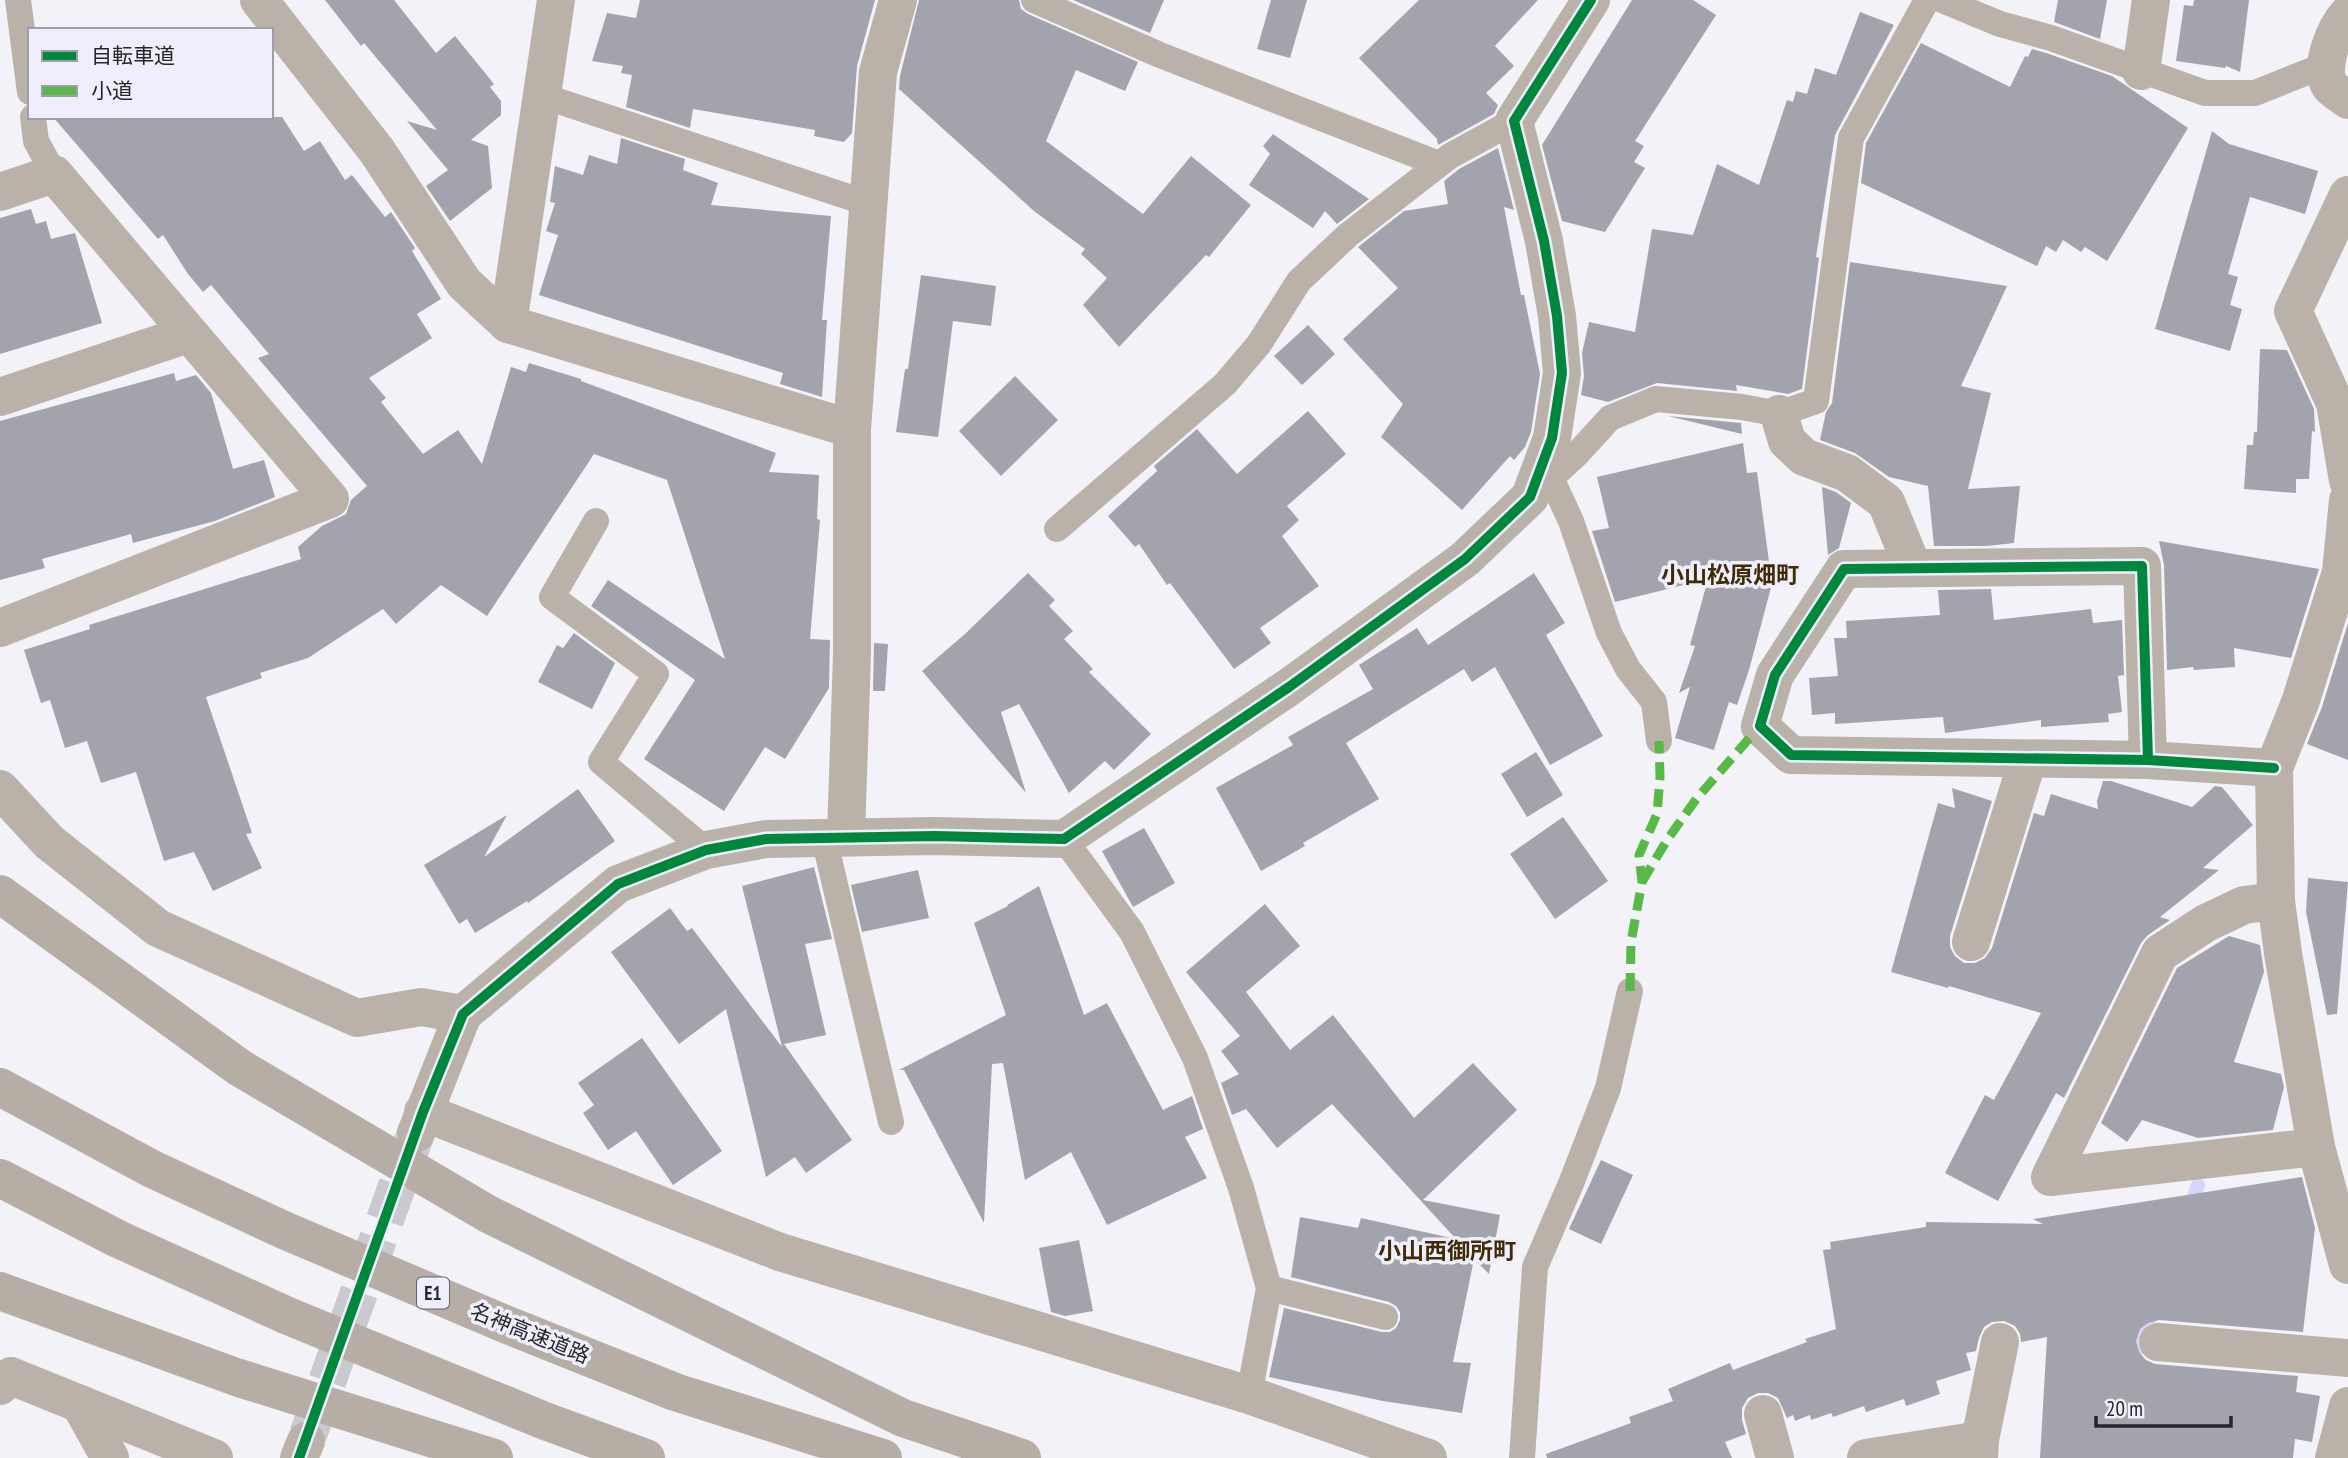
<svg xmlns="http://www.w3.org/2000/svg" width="2348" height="1458" font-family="'PT Sans Narrow','Noto Sans JP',sans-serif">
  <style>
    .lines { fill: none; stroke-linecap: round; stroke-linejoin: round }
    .stream { stroke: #d7d5fb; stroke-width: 14 }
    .building { fill: #a3a3ae }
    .street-tunnel { stroke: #c9c9cf; stroke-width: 38; stroke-dasharray: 38 19; stroke-linecap: butt }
    .lane { stroke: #bab2a8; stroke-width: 26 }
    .street { stroke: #bab2a8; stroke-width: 38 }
    .highway { stroke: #b6aea5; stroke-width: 38 }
    .quiet { stroke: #58b947; stroke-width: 9; stroke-dasharray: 18 9; stroke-linecap: butt }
    .cycleway-casing { stroke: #eeeefc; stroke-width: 15 }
    .cycleway { stroke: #00873e; stroke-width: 10 }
    .labels { text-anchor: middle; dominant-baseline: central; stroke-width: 7; stroke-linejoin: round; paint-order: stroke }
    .shield { fill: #eeeefc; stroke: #62626a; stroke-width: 2 }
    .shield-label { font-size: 19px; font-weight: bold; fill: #26262c }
    .street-label { font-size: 21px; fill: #26262c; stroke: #eeeefc }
    .neighbourhood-label { font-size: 23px; font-weight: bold; fill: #402b04; stroke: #eeeefc }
  </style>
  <rect width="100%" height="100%" fill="#f2f2f8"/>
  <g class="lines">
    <g class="stream">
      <path d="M2189,1211L2198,1185"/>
      <path d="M2133,1364L2137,1345L2155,1308"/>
    </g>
  </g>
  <g class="building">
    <path d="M325,0H394L436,53L455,36L494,84L490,87L501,101V115L471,140L488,146L492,188L450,221L426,186L448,170L407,121L437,130L364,43L361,46Z"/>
    <path d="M640,0H875L857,66L852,133L844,142L814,136L815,130L693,109L690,128L626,107L632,75L621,73L623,66L592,61L607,13L636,18Z"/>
    <path d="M919,0H1019L1021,9L1028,14L1138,62L1125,91L1076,70L1046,141L1143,214L1191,156L1251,205L1209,257L1206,255L1119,347L1083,305L1107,278L1081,254L1085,249L1034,211L899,89L900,76Z"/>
    <path d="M1073,0H1164L1150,33Z"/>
    <path d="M1271,0H1307L1290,58L1257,49Z"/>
    <path d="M1419,0H1538L1495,46L1514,66L1486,93L1498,105L1494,114L1438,145L1437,139L1359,58Z"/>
    <path d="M1632,0H1693L1716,15L1635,141L1644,146L1634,162L1645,168L1605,232L1562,221L1542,145Z"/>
    <path d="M2058,0H2107L2100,39L2054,22Z"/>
    <path d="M2194,0H2249L2240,72L2226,66L2225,68L2176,61L2184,5L2193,6Z"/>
    <path d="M1860,12L1894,25L1835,135L1816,257L1819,258L1802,389L1788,394L1736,385L1737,391L1657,383L1608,402L1581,395L1584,376L1582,353L1589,322L1635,332L1652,229L1693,235L1717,164L1759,185L1787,100L1793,102L1796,91L1807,94L1815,68L1836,75Z"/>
    <path d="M1921,43L2010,87L2025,56L2028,57L2032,49L2046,53L2112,76L2188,128L2107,261L2085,247L2081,252L2063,240L2056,252L2046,246L2037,266L1861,183L1866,143Z"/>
    <path d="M53,117H282L304,151L320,141L345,180L352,175L385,217L391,212L415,248L412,251L441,299L417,314L432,338L369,378L386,398L381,402L423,454L458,430L482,464L511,367L526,372L529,363L581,379V381L776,453L769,472L819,475L817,519L820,520L810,639L830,640L829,688L785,759L765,747L724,811L644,759L695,680L591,606L608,580L725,659L667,480L594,454L487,616L441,585L396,624L383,609L308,658L260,673L262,678L206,697L252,833L246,834L262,868L213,891L194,852L164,861L136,772L101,783L87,741L65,748L50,700L41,703L24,650L90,629L89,625L301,559L298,547L322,526L346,514L351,500L367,486L258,358L269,354L211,285L203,292L188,274L163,235L158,239Z"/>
    <path d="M2212,131L2229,144L2318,171L2305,214L2250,197L2228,274L2238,277L2230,305L2242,309L2230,351L2155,329Z"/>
    <path d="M1273,134L1280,139L1369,199L1337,224L1325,211L1313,228L1249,185L1270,154L1263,146Z"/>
    <path d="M621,138L685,159L683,170L718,183L711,205L831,216L822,320H827L822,397L780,384L783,373L539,295L558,235L546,231L555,203L550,202L555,166L583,175L589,155L617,164Z"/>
    <path d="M1498,148L1514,210L1504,207L1521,295H1524L1540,374L1531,432L1525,447L1514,460L1510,456L1462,510L1381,437L1403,404L1343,339L1398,288L1358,247L1404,211L1448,204L1444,181L1459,169Z"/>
    <path d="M31,209L36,224L46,221L51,239L75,233L102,323L0,354V218Z"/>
    <path d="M1850,262L2007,286L1961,386L1991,393L1968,489L2020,486L2014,543L1987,546H1934L1928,486L1889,477L1855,453L1820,440L1826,412L1832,403Z"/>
    <path d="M921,275L996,286L991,326L953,321L938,437L896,432L905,369H908Z"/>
    <path d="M1308,325L1335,354L1302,385L1274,356Z"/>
    <path d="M2260,349L2287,350L2314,409L2315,432L2312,431L2309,479H2296V493L2244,489L2247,445H2253L2254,432H2257Z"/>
    <path d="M174,373L176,381L196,375L211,393L233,469L264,460L275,497L215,521L133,543L131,534L42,559L45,568L0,580V421Z"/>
    <path d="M1015,376L1058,420L1001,476L959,431Z"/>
    <path d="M1308,411L1346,454L1287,506L1299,520L1282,536L1319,586L1260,628L1271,643L1234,669L1170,583L1167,585L1139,544L1135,547L1108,516L1157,471L1154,466L1197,429L1237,474Z"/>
    <path d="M1668,416L1741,423L1742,434Z"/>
    <path d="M1743,443L1747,473L1757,472L1772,584L1749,670L1737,705L1729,702L1714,750L1675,738L1690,687L1679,693L1695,646L1690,645L1708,579L1615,602L1592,531L1609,528L1597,477Z"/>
    <path d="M1822,487L1836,492L1851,503L1839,548L1828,555Z"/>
    <path d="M2159,541L2319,569L2291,658L2234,648L2235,667L2194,670L2193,667L2167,670L2164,565Z"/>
    <path d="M1028,573L1055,600L1049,606L1073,631L1064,639L1093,669L1089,672L1151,734L1114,770L1105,761L1069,793L1019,704L1001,712L1026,793L922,671L965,634Z"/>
    <path d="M1534,573L1565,623L1546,635L1603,736L1550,765L1495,667L1472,682L1464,669L1346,743L1379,799L1303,843L1305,846L1261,871L1216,788L1293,745L1288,737L1373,689L1359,665L1417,628L1428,645Z"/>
    <path d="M1991,589L1994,620L2091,609L2093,623L2122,620L2124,675L2118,676L2122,712L2108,714L2109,722L2041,727V720L1945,733L1943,717L1835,724V713L1812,715L1809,678L1838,676L1834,638H1847L1846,621L1940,615L1938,590Z"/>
    <path d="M2348,623V760L2307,744L2322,707Z"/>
    <path d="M574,633L615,663L592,709L538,682L557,645L563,648Z"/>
    <path d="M874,643L888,644L885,691H873Z"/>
    <path d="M1536,752L1563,795L1527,817L1501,774Z"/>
    <path d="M2103,781H2111L2192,807L2215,786L2222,787L2253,825L2203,868L2219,870L2160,917L2170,920L2148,935L2141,943L2064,1098L2056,1093L1998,1201L1945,1173L1985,1095L1994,1100L2041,1013L1949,986L1948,988L1891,972L1938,803L1955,808L1952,788L1992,801L1950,936V947L1955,956L1964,963H1975L1985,958L1992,948L2034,813L2044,816L2051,794L2098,809L2097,801Z"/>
    <path d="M578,789L615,841L528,903L527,901L475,933L467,919L459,924L424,865L507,815L484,857Z"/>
    <path d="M1563,817L1608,881L1555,919L1510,854Z"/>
    <path d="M1144,828L1175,883L1133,907L1102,851Z"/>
    <path d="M814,867L832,939L805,944L826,1035L784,1044L852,1140L806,1173L795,1157L766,1177L726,1009L679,1044L611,952L670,908L687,931L692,928L782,1047L742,886Z"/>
    <path d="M918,870L929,918L862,932L851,885Z"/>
    <path d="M2308,878L2348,882L2337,1014L2327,1015L2306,912Z"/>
    <path d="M1039,886L1084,1015L1107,1003L1163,1110L1192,1096L1203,1129L1185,1137L1207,1178L1107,1225L1071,1152L1025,1180L1003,1063L992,1064L984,1223L904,1070H899L1006,1015L974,923L1008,906L1007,905Z"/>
    <path d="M1265,904L1300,946L1246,992L1290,1050L1333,1015L1414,1118L1473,1063L1517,1110L1423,1200L1500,1215L1489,1274L1474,1259L1453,1362L1471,1363L1462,1413L1383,1401L1269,1377L1284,1308L1382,1332H1390L1396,1328L1400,1320V1312L1396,1306L1389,1302L1291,1277L1300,1217L1358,1228L1361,1218L1456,1239L1332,1104L1277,1148L1246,1109L1232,1115L1221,1083L1239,1074L1221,1051L1240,1036L1186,972Z"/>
    <path d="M2229,936L2260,945L2264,972L2234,1062L2281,1074L2284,1087L2273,1130L2198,1138L2142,1120L2127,1142L2101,1123L2177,968Z"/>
    <path d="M642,1038L722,1151L673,1185L636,1131L608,1150L583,1113L594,1105L578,1083Z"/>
    <path d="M1601,1160L1633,1175L1601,1244L1569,1229Z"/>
    <path d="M2302,1177L2315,1228L2303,1332L2159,1320L2148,1323L2140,1329L2136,1341L2139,1352L2146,1360L2155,1364L2298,1376L2296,1392L2320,1396L2312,1442L2295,1439L2293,1458H2040L2047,1337L2021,1342L2020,1334L2015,1326L2004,1321L1992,1322L1984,1327L1979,1338L1976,1351L1966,1353L1971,1370L1936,1381L1940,1394L1906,1406L1904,1399L1866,1412L1864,1406L1833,1417L1831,1413L1811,1420L1810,1415L1795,1421L1793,1415L1787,1418L1778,1398L1768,1393H1758L1748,1398L1742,1408V1420L1746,1434L1725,1442L1732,1458H1547L1546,1454L1631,1423L1629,1417L1673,1401L1668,1389L1730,1363L1733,1370L1807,1342L1805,1339L1836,1329L1823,1250L1831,1249L1830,1242L1926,1227V1222L2043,1224L2033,1219Z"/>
    <path d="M1079,1240L1093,1311L1065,1316L1051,1312L1039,1248Z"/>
  </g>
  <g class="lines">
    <path class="street-tunnel" d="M308,1435L416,1133"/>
    <g class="lane">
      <path d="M18,0L30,92"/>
      <path d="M1034,0L1160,55L1439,164"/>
      <path d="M1942,0L2000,24L2051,38L2205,93H2255L2325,65"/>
      <path d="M543,96L867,203"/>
      <path d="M33,117L36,141L54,174"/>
      <path d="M1551,478L1571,521L1609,633L1628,669L1654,702L1659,741"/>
      <path d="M1536,492L1577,454L1610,418L1656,399L1742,407L1779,414L1816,401L1851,138L1927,0"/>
      <path d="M596,521L552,597L656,674L601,762L706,850"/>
      <path d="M1057,529L1225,384L1259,344L1299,281L1348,235L1450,156L1514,121"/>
      <path d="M824,838L891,1122"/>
      <path d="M1064,839L1132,932L1195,1058L1241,1188L1269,1288L1249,1395"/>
      <path d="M1269,1288L1385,1317"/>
      <path d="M1522,1458L1535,1267L1572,1181L1608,1088L1630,991"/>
    </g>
    <g class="street">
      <path d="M259,0L377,151L464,283L508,324"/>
      <path d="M556,0L508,324L852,429"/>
      <path d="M2348,14C2335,28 2318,68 2330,86C2334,91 2343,96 2348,100"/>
      <path d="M2141,71L2151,0"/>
      <path d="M0,192L54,174L330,499L0,628"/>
      <path d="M2348,195L2293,311L2335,403L2348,481"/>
      <path d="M0,397L188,334"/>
      <path d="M1779,414L1787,441L1804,457L1847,473L1886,502L1913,568"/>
      <path d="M2348,500L2341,572L2301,700L2274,768L2276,901L2283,953L2316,1147L2348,1265"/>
      <path d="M2148,760L2142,566L1844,569L1775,675L1760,726L1791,755L2148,760L2274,768"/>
      <path d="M0,789L49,842L158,928L357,1018L421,1007L463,1014"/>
      <path d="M846,836L852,654V429L878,72L898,0"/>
      <path d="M2276,901L2244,905L2206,923L2160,953L2050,1177L2316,1147"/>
      <path d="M1971,942L2028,759"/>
      <path d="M423,1112L780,1252L1249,1395L1428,1458"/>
      <path d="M416,1133L463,1014L618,884L706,850L766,839L935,836L1064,839L1289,687L1465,559L1530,497L1552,438L1562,373L1557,316L1544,241L1514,121L1591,0"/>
      <path d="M2158,1342L2348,1358"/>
      <path d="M0,1386L11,1376L214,1458"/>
      <path d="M80,1404L110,1458"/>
      <path d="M1763,1414L1775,1458"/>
      <path d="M299,1458L306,1441"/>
      <path d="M1866,1458L1980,1440"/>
      <path d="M1979,1458L1980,1440L2000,1342"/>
      <path d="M2334,1458L2348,1406"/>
    </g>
    <g class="highway">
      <path d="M0,894L240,1068L488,1214L903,1418L1022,1458"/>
      <path d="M0,1087L152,1169L286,1231L505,1324L675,1392L883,1458"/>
      <path d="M0,1178L118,1239L288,1316L545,1421L646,1458"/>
      <path d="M0,1291L236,1377L494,1458"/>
    </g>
    <g class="quiet">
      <path d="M1642,882L1667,840L1697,798L1760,726"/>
      <path d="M1630,991L1631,942L1642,882L1639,855L1657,814L1660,777L1659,741"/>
    </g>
    <g class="cycleway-casing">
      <g id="cycleway">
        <path d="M2148,760L2142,566L1844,569L1775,675L1760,726L1791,755L2148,760L2274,768"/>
        <path d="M299,1458L423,1112L463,1014L618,884L706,850L766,839L935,836L1064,839L1289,687L1465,559L1530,497L1552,438L1562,373L1557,316L1544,241L1514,121L1591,0"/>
      </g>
    </g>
    <use href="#cycleway" class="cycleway"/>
  </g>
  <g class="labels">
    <rect class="shield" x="417" y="1277.5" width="32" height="31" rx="5"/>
    <g class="shield-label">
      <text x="433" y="1293">E1</text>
    </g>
    <g class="street-label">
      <text transform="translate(530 1333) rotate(22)">名神高速道路</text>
    </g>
    <g class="neighbourhood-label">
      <text x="1730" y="574">小山松原畑町</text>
      <text x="1447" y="1250">小山西御所町</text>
    </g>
  </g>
  <rect x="28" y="28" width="245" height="91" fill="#eeeefc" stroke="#9e9ea9" stroke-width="2"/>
  <rect x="42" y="51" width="35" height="10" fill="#00873e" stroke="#9e9ea9" stroke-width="2"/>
  <text x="91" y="63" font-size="21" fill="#26262c">自転車道</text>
  <rect x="42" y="86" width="35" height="10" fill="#58b947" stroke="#9e9ea9" stroke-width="2"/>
  <text x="91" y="98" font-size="21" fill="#26262c">小道</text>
  <path d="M2096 1416v10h135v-10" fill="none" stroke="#26262c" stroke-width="3.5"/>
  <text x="2106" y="1416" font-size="21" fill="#26262c" stroke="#eeeefc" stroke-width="5" paint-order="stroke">20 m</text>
</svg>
